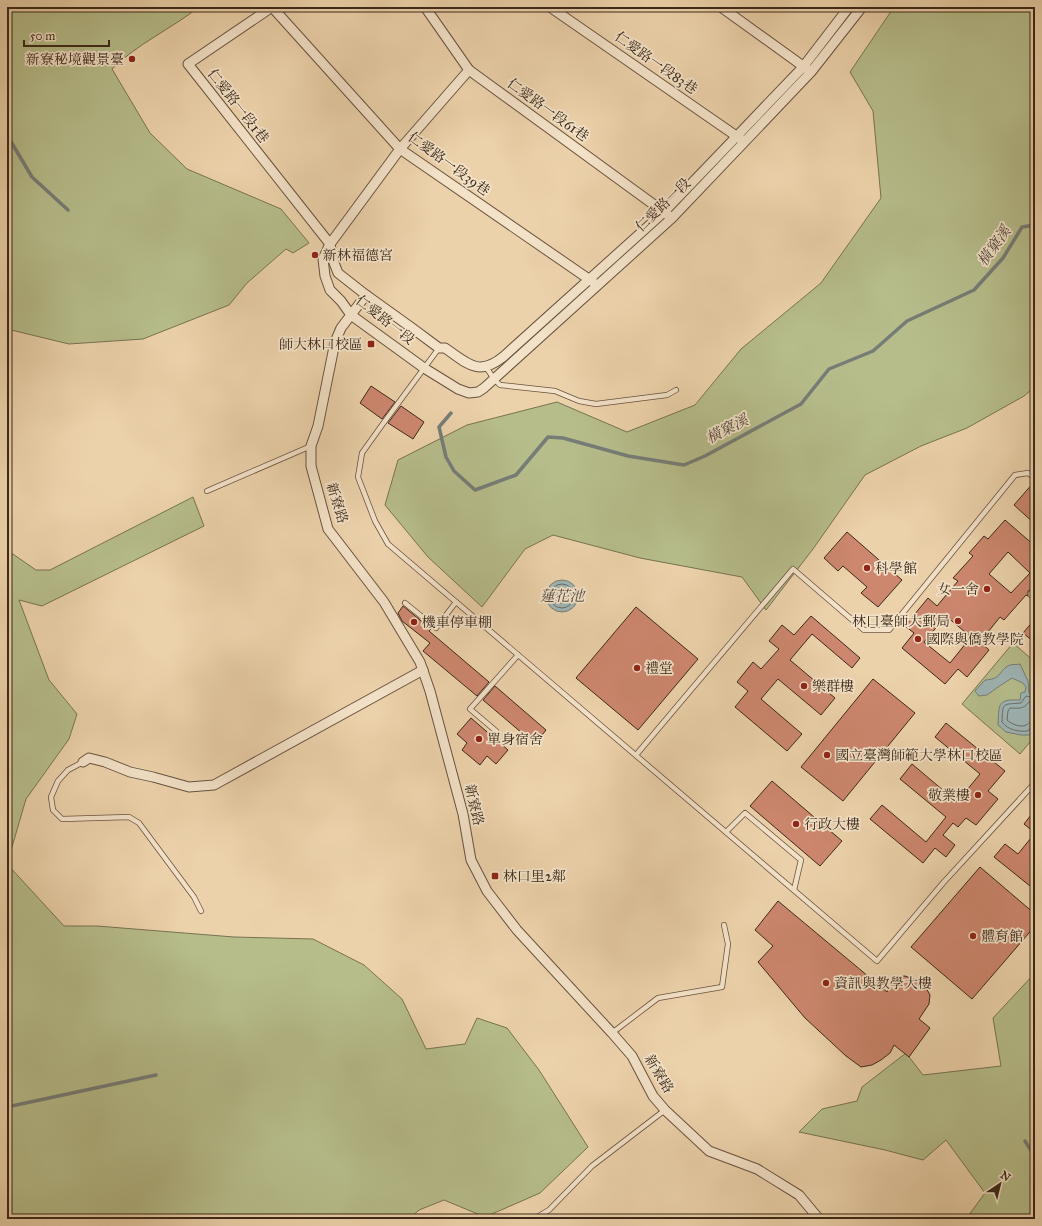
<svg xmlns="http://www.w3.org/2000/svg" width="1042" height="1226" font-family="'IM FELL Great Primer','Noto Serif TC',serif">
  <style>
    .green { fill: #b6bd8b; stroke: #787252 }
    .water { fill: #9eb5b5; stroke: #767d77 }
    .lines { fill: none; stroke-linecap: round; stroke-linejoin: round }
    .shore { stroke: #6c6e68; stroke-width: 1 }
    .stream { stroke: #767d77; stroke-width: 3.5 }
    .building { fill: #cd876f; stroke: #3b281a; fill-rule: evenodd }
    .service-casing { stroke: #67523e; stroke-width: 6 }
    .pedestrian-casing { stroke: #67523e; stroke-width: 9 }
    .minor-casing { stroke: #67523e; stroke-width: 11 }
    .service { stroke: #f3e2c8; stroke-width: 4.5 }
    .pedestrian { stroke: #f3e2c8; stroke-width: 7 }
    .minor { stroke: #f3e2c8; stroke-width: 9 }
    .poi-dot { fill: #8f2418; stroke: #f3e2c8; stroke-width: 1.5 }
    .labels { text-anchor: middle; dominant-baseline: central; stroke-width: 3.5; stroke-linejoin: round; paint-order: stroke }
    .poi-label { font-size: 14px; fill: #3b281a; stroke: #f3e2c8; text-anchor: start }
    .street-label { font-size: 14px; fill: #3b281a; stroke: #f3e2c8 }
    .water-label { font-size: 15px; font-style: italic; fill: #544b41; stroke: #f3e2c8 }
  </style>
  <rect width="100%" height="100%" fill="#ecd2ab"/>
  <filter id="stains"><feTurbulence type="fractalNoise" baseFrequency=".005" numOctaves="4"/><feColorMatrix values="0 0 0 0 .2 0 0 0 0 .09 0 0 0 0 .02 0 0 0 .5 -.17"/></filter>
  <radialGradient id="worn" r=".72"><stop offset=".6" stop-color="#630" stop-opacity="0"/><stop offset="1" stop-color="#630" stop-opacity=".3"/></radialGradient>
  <g class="green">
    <path d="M7,7H199C171,29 137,44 112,69L150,133L187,169L281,209L309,243L293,253L286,249L247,283L229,305L143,339L69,344L7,329Z"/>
    <path d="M894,7H1035V176L1033,185L1035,187V387L1024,396L967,428L921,446L865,475L813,549L766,610L742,577L640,558L553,535L525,549L482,607L428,557L385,505L398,460L467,425L557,402L627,432L695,405L741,349L821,283L881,198L873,111L850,72Z"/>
    <path d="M193,497L204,526L42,606L19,600L49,680L77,714L69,739L26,799L7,864L64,926H97L234,937L313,939L364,965L402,999L426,1049L465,1044L477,1018L507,1028L539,1070L588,1147L540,1193L485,1217L444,1200L419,1210L409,1219H7V550L36,570H50Z"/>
    <path d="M1013,643L1035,662V736L1020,754L962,704Z"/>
    <path d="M1035,973V1219H966L985,1193L946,1140L923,1160L885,1150L799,1132L822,1109L857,1101L862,1087L906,1053L923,1075L1001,1066L993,1018Z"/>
  </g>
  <g class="water">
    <circle cx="562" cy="596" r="16"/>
    <path d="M1020,664L1028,681L1029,693L1035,694V727L1030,735H1021L1006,732L998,725C999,704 997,699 1020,700L1021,693L1025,692L1026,687L1023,683L1012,678L1001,685L987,695L979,696L975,691L985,680C1003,679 998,670 1010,665C1012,664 1017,665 1020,664Z"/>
  </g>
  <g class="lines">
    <g class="shore">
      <circle cx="562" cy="596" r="12"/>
      <circle cx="562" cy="596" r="7"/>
      <path d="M1035,698L1026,696L1021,703C1002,705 1003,701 1002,722C1008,730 1018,732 1028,731L1031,727L1035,726"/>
      <path d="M1035,703L1029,702C1023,710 1018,708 1010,708L1008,711L1007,720C1011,724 1021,728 1026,725C1030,723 1030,721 1035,721"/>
    </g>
    <g class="stream">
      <path d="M7,135L32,177L68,210"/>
      <path d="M451,413L439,427L446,457L454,471L475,490L516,475L548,437L563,438L628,456L684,465L705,456L801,404L829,369L873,351L907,321L974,290L1003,258L1022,227L1035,225"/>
      <path d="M7,1107L156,1075"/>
      <path d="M1025,1141L1035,1157"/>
    </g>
  </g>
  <g class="building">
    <path d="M371,386L395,402L382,419L360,403Z"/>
    <path d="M401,406L424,422L413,439L388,423Z"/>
    <path d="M1034,482H1035V524L1014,505Z"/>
    <path d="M1005,520L1035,546V589L1030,590L1028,591V596L1026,595L1004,620L1000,617L980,642L989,650L967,677L958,669L945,684L902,648L914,633L905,626L928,598L937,606L958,581L953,578L973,556L969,553L984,536L988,539ZM1008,552L1030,573L1011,593L989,574ZM946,616L971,637L950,663L924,642Z"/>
    <path d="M847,532L902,580L878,607L861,593L867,587L843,566L838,571L824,558Z"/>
    <path d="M403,606L431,629L429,631L489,682L477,696L423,651L430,643L402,621L398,613Z"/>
    <path d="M636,607L698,659L638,730L576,678Z"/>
    <path d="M811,616L860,658L852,668L812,634L790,660L835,698L821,715L778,679L761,699L802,734L787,751L735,707L748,691L737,682L753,662L761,669L779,649L769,641L782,625L794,635Z"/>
    <path d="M1035,619V643L1023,633Z"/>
    <path d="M873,679L915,713L843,801L801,767Z"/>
    <path d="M495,686L546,730L535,744L483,700Z"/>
    <path d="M471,718L508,750L496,764L487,756L480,765L462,750L467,743L457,734Z"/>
    <path d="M946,723L1005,771L988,791L998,799L976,825L966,818L958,827L953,823L943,835L955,845L946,857L935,848L923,863L870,819L882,805L926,842L946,817L900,779L912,764L957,802L980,774L935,737Z"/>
    <path d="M772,781L842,841L820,866L750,806Z"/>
    <path d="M1035,810V863L1031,867L1035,870V890L994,857L1005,844L1018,854L1035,833L1024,824Z"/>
    <path d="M980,867L1035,914V926L972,999L911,947Z"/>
    <path d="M778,901L887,992L892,981L897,977L905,976L916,980L925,986L930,995L929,1004L919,1019L930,1028L909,1057L894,1045L890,1053L881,1060L872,1065L861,1067L846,1056L805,1018L758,962L773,946L755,930Z"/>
  </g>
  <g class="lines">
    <g class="service-casing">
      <g id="service">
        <path d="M439,348L382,425L362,453L358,477L375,521L388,544L877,961L943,883L1032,786L1035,788"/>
        <path d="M486,367L494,379L500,385L555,391L579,401L596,404L667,395L676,390"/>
        <path d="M207,491L311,446"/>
        <path d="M405,603L436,628L456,602"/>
        <path d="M496,731L470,709L518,655"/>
        <path d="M636,755L793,569L864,630H889L1015,475L1028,473L1035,478"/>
        <path d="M83,762L68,770L58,781L51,797L53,810L62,819L129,817L139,823L194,897L201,911"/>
        <path d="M726,832L745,813L801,860L794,890"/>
        <path d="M612,1033L658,998L722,987L728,944L724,925"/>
        <path d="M534,1219L549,1210L592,1166L665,1110"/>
      </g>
    </g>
    <g class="pedestrian-casing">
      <path id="pedestrian" d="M1032,594H1035"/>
    </g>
    <g class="minor-casing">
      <g id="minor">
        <path d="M272,7L188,64L330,244L333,260L338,273L366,295L412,328L439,348H445C467,363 478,377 503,357L664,212L737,136L803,67L849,7"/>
        <path d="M272,7L400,149L593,282"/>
        <path d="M425,7L469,70L668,215"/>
        <path d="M550,7L742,140"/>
        <path d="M721,7L807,69"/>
        <path d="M469,70L400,149L330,244L323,259L325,276L330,290L341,301L351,315L424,368L458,389L469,393L478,392L484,388L672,218L811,72L862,7"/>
        <path d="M366,295L341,328L335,342L318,426L311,446V466L328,529L384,602L420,662L430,691L463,814L471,860L487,891L517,930L612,1033L632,1056L653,1096L665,1110L709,1151L757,1169L799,1195L819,1219"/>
        <path d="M83,762L89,758L105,762L130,772L153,777L189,787L214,785L423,670"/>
      </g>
    </g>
    <use href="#service" class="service"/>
    <use href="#pedestrian" class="pedestrian"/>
    <use href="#minor" class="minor"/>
  </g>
  <g class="poi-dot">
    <circle cx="132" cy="59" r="4"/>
    <circle cx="315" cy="255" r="4"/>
    <rect x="367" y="340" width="8" height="8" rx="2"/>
    <circle cx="867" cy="568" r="4"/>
    <circle cx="987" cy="589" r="4"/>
    <circle cx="958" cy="621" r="4"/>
    <circle cx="414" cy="622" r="4"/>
    <circle cx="918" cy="639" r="4"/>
    <circle cx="637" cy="668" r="4"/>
    <circle cx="804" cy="686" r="4"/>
    <circle cx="479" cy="739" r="4"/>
    <circle cx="827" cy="755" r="4"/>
    <circle cx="978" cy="795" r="4"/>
    <circle cx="796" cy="824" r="4"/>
    <rect x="491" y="872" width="8" height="8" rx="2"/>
    <circle cx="973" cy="936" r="4"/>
    <circle cx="826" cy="983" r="4"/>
  </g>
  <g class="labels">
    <g class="poi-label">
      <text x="124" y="59" text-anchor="end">新寮秘境觀景臺</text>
      <text x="323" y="255">新林福德宮</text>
      <text x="363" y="344" text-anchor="end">師大林口校區</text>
      <text x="875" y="568">科學館</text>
      <text x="979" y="589" text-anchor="end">女一舍</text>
      <text x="950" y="621" text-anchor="end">林口臺師大郵局</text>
      <text x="422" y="622">機車停車棚</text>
      <text x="926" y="639">國際與僑教學院</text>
      <text x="645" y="668">禮堂</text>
      <text x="812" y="686">樂群樓</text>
      <text x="487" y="739">單身宿舍</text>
      <text x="835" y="755">國立臺灣師範大學林口校區</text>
      <text x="970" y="795" text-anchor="end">敬業樓</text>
      <text x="804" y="824">行政大樓</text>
      <text x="503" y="876">林口里2鄰</text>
      <text x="981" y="936">體育館</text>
      <text x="834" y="983">資訊與教學大樓</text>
    </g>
    <g class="street-label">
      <text transform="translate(656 63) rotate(35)">仁愛路一段83巷</text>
      <text transform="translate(238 106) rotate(52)">仁愛路一段1巷</text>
      <text transform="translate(548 110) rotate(36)">仁愛路一段61巷</text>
      <text transform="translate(449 164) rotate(36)">仁愛路一段39巷</text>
      <text transform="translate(663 205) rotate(-44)">仁愛路一段</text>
      <text transform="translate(385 320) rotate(38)">仁愛路一段</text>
      <text transform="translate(337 503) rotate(73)">新寮路</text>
      <text transform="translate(474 805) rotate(77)">新寮路</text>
      <text transform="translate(659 1074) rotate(59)">新寮路</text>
    </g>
    <g class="water-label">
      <text transform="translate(994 246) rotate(-54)">橫窠溪</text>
      <text transform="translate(727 429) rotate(-27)">橫窠溪</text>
      <text x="562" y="596">蓮花池</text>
    </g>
  </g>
  <rect width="1042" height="1226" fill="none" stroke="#ecd2ab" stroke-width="24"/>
  <rect x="8" y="8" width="1026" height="1210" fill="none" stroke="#3b281a" stroke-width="2"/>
  <rect x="12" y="12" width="1018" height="1202" fill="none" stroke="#3b281a"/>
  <g transform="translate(1000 1184) rotate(35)" stroke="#f3e2c8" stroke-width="3" paint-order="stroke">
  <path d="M0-3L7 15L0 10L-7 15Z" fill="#3b281a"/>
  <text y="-6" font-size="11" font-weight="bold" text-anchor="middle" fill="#3b281a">N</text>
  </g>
  <path d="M24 40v6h85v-6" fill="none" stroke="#3b281a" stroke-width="2"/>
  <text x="30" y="40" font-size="12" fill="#3b281a" stroke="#f3e2c8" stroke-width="3" paint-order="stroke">50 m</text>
  <rect width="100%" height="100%" filter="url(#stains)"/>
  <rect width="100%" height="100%" fill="url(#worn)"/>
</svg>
